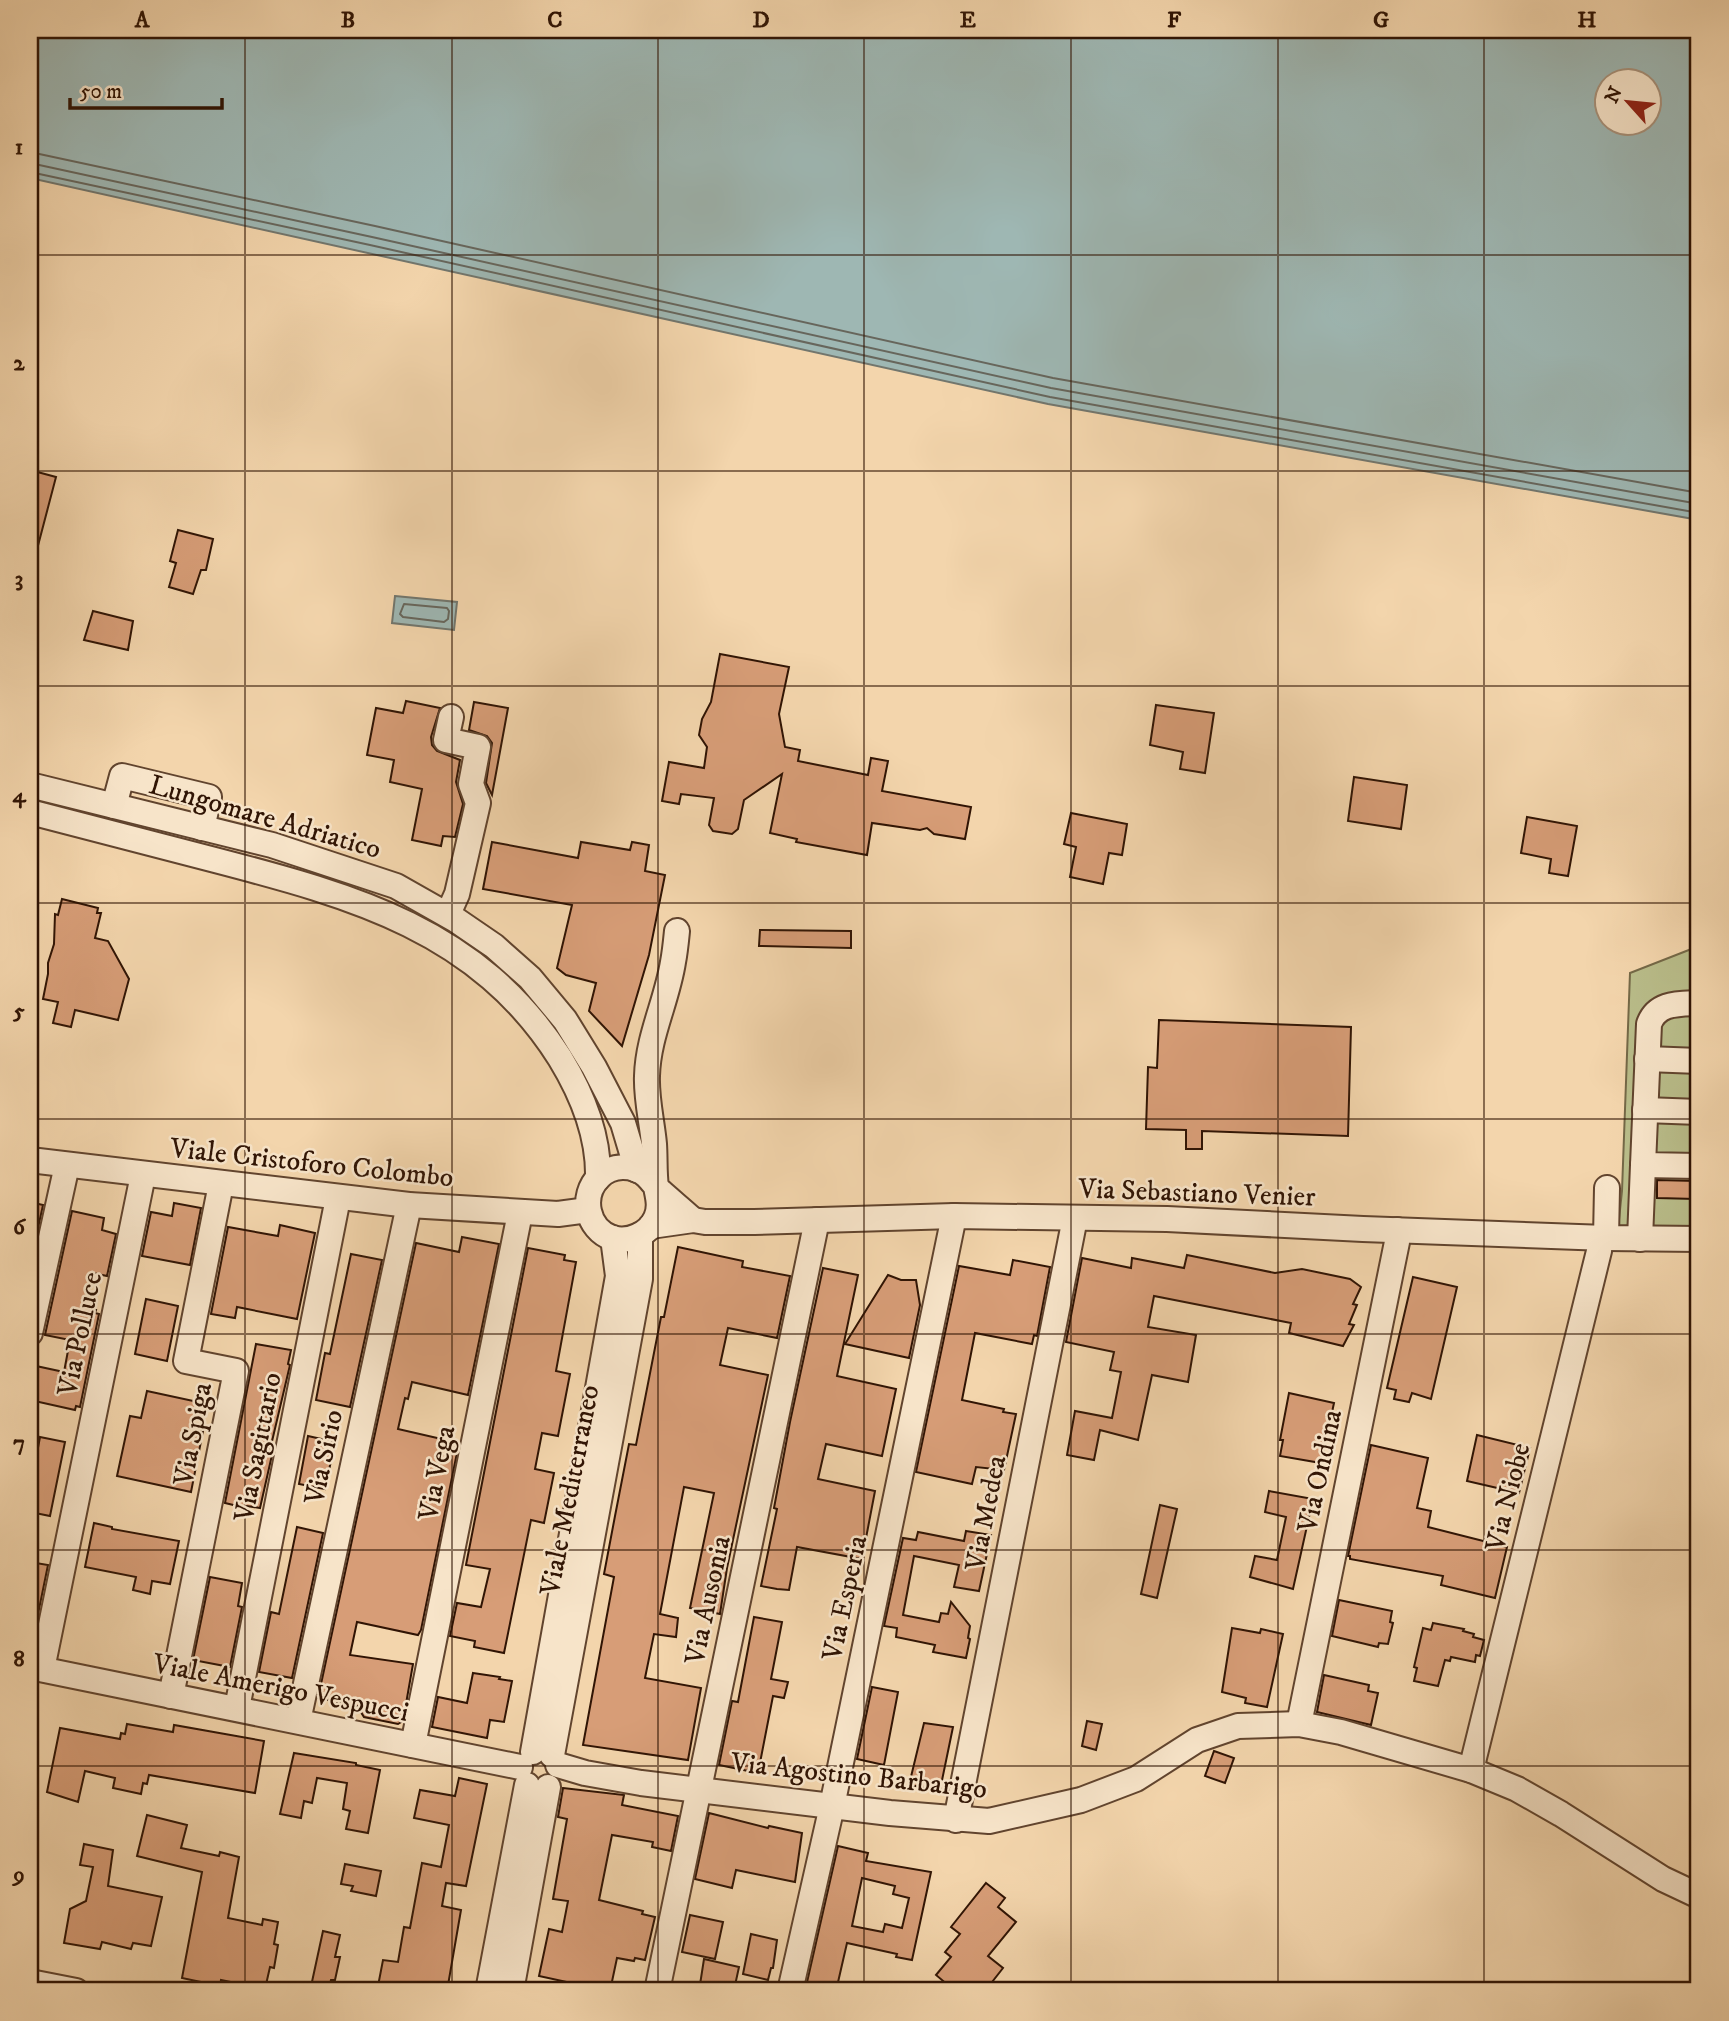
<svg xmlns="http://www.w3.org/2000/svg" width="1729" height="2021" font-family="'IM FELL DW Pica',serif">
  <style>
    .green { fill: #b9bd8a; stroke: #746847; stroke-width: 2 }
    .water { fill: #9eb7b3; stroke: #72766d; stroke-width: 2; fill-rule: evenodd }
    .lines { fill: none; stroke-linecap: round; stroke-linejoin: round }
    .shore { stroke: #67665c; stroke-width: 2 }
    .building { fill: #d79d77; stroke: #301404; stroke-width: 2; fill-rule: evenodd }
    .minor-casing { stroke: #61442e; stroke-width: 28 }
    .minor { stroke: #f7e4c9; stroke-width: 24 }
    .grid { fill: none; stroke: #301404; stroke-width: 2; stroke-opacity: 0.55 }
    .labels { text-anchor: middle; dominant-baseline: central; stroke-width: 5; stroke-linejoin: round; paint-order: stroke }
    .street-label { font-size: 28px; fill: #301404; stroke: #f7e4c9 }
    .neatline { fill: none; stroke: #301404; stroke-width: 2.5 }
    .grid-label { font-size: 23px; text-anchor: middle; font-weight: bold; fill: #301404 }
  </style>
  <rect width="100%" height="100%" fill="#f3d5ac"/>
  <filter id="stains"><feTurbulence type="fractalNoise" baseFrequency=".00286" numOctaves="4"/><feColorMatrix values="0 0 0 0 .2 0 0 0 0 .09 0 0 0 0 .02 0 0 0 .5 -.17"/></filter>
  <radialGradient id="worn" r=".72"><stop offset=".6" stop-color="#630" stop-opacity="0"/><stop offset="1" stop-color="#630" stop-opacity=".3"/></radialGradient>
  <path class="green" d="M1699,946V1230L1618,1229L1622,1191L1630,973Z"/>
  <g class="water">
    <path d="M30,30H1699V520L1048,404L30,178ZM1606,80H1648V122H1606Z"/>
    <path d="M395,596L457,602L454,630L392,623Z"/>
  </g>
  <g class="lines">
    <g class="shore">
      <path d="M30,152L375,226L1053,378L1699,493"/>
      <path d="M30,163L372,237L1051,388L1699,504"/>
      <path d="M30,172L370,245L1050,397L1699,513"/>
      <path d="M404,604L447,608L449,611L448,619L444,622L403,617L400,614Z"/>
    </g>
  </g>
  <g class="building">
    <path d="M30,470L56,477L35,557L30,556Z"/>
    <path d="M178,530L213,539L206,570H201L193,594L169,587L176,563L170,561Z"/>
    <path d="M93,611L133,621L128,650L84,640Z"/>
    <path d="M720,654L789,667L779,714L785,747L800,750L798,761L868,775L871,758L888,761L882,791L971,807L965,839L934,834L927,828L920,830L872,823L867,855L796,842L797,839L770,833L782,774L744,800L738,829L732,834L713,831L709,825L714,798L681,794L679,804L662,801L669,762L704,768L707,747L699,735L702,719L711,702Z"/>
    <path d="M406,701L440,708L431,737L432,745L437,751L460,760L456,782L463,804L455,837L443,836L441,846L412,840L422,789L390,782L394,760L367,755L376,708L403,713Z"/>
    <path d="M474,702L508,708L492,795L486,783L492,743L487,736L469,730Z"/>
    <path d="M1156,705L1214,713L1205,773L1180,769L1183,752L1150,745Z"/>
    <path d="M1354,777L1407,785L1401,829L1348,821Z"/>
    <path d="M1071,813L1127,824L1122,855L1109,853L1103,884L1070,877L1076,847L1064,844Z"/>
    <path d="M1527,817L1577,826L1568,876L1549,873L1551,859L1521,853Z"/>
    <path d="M492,842L578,858L581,842L630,850L632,842L649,845L645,871L665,875L649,955L622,1046L589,1011L596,983L566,975L557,968L572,905L483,889Z"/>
    <path d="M62,899L98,908L97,913H101L95,938L108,941L129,979L118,1020L75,1010L71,1027L53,1023L58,1002L43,999L48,974V963L54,944L55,914L58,915Z"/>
    <path d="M760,930L851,931V948L759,946Z"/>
    <path d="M1159,1020L1351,1027L1348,1136L1202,1131V1149H1186V1130L1146,1129L1148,1067L1157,1068Z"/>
    <path d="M1657,1180L1697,1181L1696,1199L1657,1198Z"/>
    <path d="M30,1202L43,1205L30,1265Z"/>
    <path d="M174,1203L201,1208L190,1265L142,1256L151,1212L172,1216Z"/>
    <path d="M72,1211L104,1218L102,1230L116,1234L107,1276L93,1273L85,1307L96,1310L95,1313L99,1314L80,1407L76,1406L75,1410L30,1400L36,1366L64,1372L70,1340L45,1335Z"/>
    <path d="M280,1225L315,1233L297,1319L237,1307L235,1318L211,1314L228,1227L278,1236Z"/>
    <path d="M462,1237L499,1244L468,1395L412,1382L408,1399L405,1398L398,1429L459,1443L421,1630L418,1635L357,1622L350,1655L413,1664L403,1721L398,1724L364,1717L357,1706L318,1698L416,1243L459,1252Z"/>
    <path d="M678,1247L743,1261L742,1267L790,1276L777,1338L728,1328L720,1365L768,1375L727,1568L720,1614L690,1608L714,1493L684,1487L660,1614L678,1618L676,1637L654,1634L645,1678L701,1688L688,1760L583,1745L614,1577L604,1574L615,1516L629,1444L636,1445L661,1317H664Z"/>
    <path d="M528,1248L565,1255L564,1260L576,1262L556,1371L570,1374L558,1436L542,1433L535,1469L554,1473L544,1523L531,1520L504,1653L474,1647L475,1641L450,1636L457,1603L481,1607L490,1569L466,1565Z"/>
    <path d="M351,1254L382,1260L350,1407L316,1400L325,1353L330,1354Z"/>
    <path d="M1187,1255L1275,1273L1302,1269L1350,1279L1361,1287L1353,1304L1357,1305L1349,1324L1354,1325L1343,1346L1289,1333L1291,1323L1154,1296L1148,1327L1196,1335L1188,1382L1152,1375L1138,1440L1100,1430L1094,1460L1067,1455L1075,1411L1112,1418L1121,1372L1110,1370L1114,1352L1066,1342L1082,1258L1131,1268L1132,1258L1184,1268Z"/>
    <path d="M1013,1260L1050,1267L1037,1336L1034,1335L1032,1344L975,1333L962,1400L1004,1409L1003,1412L1016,1414L1004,1470L976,1467L972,1484L916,1472L959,1266L1010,1275Z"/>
    <path d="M823,1268L858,1275L837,1376L896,1389L882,1456L826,1444L818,1479L875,1491L862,1559L797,1547L789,1590L777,1589L761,1586L777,1509L774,1508L790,1422Z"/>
    <path d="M888,1275L901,1280H916L920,1305L909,1358L845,1344Z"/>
    <path d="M1413,1277L1457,1287L1431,1399L1412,1393L1409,1402L1394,1399L1396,1390L1387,1388Z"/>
    <path d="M146,1299L178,1306L167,1361L135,1354Z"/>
    <path d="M256,1344L291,1350L288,1364L290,1365L269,1454L272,1455L260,1508L247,1506L246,1508L225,1503Z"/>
    <path d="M147,1391L198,1402L192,1429L203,1431L191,1492L117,1476L130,1416L141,1418Z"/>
    <path d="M1289,1393L1334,1403L1321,1463L1280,1456L1283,1440H1280Z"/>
    <path d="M1477,1435L1530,1448L1519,1493L1467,1481Z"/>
    <path d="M308,1436L335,1442L325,1489L299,1484Z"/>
    <path d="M40,1437L65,1442L50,1516L30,1512V1491Z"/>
    <path d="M1371,1445L1428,1458L1417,1508L1431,1511L1428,1527L1507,1547L1495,1598L1441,1585L1443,1576L1350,1559V1556H1348Z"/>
    <path d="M1269,1491L1313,1499L1293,1589L1250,1577L1255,1556L1277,1560L1286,1517L1265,1512Z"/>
    <path d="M1160,1505L1177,1509L1157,1598L1141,1594Z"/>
    <path d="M94,1523L112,1527V1529L179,1541L170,1584L152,1581L150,1594L133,1590L136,1577L85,1567Z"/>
    <path d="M297,1527L323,1533L292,1678L259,1672L271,1612L279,1614Z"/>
    <path d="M966,1531L991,1535L979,1591L954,1587L959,1565L914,1556L903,1615L939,1622L941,1613L948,1614L951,1602L970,1626L968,1638L970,1639L966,1658L933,1652L935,1645L896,1637L897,1628L884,1626L903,1538L916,1540L918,1532L964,1541Z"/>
    <path d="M30,1562L48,1565L37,1619L30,1618Z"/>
    <path d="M210,1577L242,1583L238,1606L242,1607L230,1667L193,1660Z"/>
    <path d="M1339,1600L1392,1611L1390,1622L1393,1623L1388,1644L1379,1643L1378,1647L1332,1636Z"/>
    <path d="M754,1617L782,1622L771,1679L788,1682L784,1698L773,1696L758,1773L719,1765L732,1701L738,1702Z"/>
    <path d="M1433,1623L1464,1629L1463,1631L1474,1634L1473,1637L1484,1640L1480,1656L1476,1655L1475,1662L1451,1657L1450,1661L1445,1660L1438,1686L1414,1681L1417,1668L1414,1667L1423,1628L1431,1630Z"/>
    <path d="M1232,1628L1260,1633L1261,1629L1283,1634L1267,1707L1245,1703L1246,1698L1222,1692Z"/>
    <path d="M473,1673L500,1677L499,1679L512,1681L504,1722L490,1720L487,1738L432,1727L438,1697L467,1703Z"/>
    <path d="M1324,1675L1369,1685L1368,1691L1378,1693L1371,1725L1317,1712Z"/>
    <path d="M872,1687L898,1692L884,1765L857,1759Z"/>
    <path d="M1087,1721L1102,1724L1096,1750L1082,1746Z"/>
    <path d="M924,1723L953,1727L940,1790L909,1785Z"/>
    <path d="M127,1724L173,1732L174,1725L264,1741L255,1793L149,1775L147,1784L143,1783L141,1794L113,1788L115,1778L85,1771L78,1802L47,1792L60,1728L120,1739L121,1733L125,1734Z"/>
    <path d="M1214,1751L1234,1758L1225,1783L1205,1776Z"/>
    <path d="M294,1753L356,1763V1765L380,1770L368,1833L346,1829L350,1811L343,1809L347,1783L317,1778L312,1803L304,1801L301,1818L280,1814Z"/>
    <path d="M459,1778L487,1784L466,1886L446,1883L442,1906L461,1910L447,1991H405L378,1986L383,1960L398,1962L404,1927L410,1928L422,1863L441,1867L449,1825L414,1818L420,1790L455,1796Z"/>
    <path d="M563,1788L624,1795L622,1805L678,1816L671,1851L652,1847L653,1842L612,1835L599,1900L643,1911L642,1914L655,1917L645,1960L635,1958L634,1961L617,1958L610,1991H574L576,1984L539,1976L549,1929L562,1932L568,1901L553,1899L567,1819L558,1817Z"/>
    <path d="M709,1813L768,1828L769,1826L802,1833L795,1882L736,1870L732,1888L695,1879Z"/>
    <path d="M147,1815L187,1825L181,1848L219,1856L220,1852L239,1857L228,1918L262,1925L263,1919L278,1922L274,1944L278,1945L274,1968L270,1967L265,1989L221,1980L220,1986L182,1978L202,1872L137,1856Z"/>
    <path d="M84,1844L113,1850L108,1886L162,1897L151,1946L133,1943L131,1949L102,1942L100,1949L64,1943L70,1909L86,1901L93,1867L80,1865Z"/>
    <path d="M838,1846L868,1853L866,1861L931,1872L912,1960L896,1957L897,1954L847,1943L836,1991H805ZM862,1878L895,1886L893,1894L909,1898L902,1928L885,1924L883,1932L852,1926Z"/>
    <path d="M345,1864L381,1871L376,1896L351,1891L353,1886L341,1884Z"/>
    <path d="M986,1883L1005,1898L998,1907L1016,1922L988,1956L1003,1968L985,1991H955L936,1975L951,1957L945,1952L960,1934L951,1927Z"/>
    <path d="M690,1915L723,1922L715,1959L682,1952Z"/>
    <path d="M323,1931L340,1935L335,1957H340L335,1980H331L328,1991H310Z"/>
    <path d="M751,1934L777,1940L773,1968H771L768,1980L743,1974Z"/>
    <path d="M704,1959L739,1967L734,1990L719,1986L718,1991H699Z"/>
  </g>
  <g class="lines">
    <g class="minor-casing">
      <g id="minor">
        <path d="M30,785L272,845L396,886L456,920L494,946L530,978L565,1020L594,1067L623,1123L637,1170"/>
        <path d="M114,806L122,776L209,797L202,828"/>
        <path d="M30,812C92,828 153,844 215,860C353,896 479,930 560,1058C582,1094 599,1136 598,1178"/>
        <path d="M448,914L457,894L478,803L471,784L478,747L446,740L451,717"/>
        <path d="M677,931C676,941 675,952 673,962C667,1001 648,1036 647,1076C646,1098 652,1122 654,1144C655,1158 654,1173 656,1187C658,1197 661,1207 656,1218C649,1234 629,1243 612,1238C587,1229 580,1196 599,1177C612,1164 633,1164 647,1176C652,1181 656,1187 661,1192C671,1201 682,1210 693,1220"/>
        <path d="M1699,1003C1679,1004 1657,1002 1649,1024L1643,1165L1699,1166"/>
        <path d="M1647,1059L1699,1061"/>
        <path d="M1645,1110L1699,1112"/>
        <path d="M30,1160L409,1205L558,1214L588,1210"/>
        <path d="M651,1226L693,1220L705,1222H754L954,1216L1167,1219L1363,1229L1606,1238L1699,1239"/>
        <path d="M1606,1238L1607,1188"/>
        <path d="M1640,1239L1643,1165"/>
        <path d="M30,1333L67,1165"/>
        <path d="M30,1667L520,1767"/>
        <path d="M42,1669L143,1175"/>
        <path d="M171,1696L236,1371L186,1361L221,1184"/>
        <path d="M237,1708L338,1198"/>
        <path d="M298,1721L409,1205"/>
        <path d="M1299,1724L1397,1242V1230"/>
        <path d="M413,1745L520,1213"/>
        <path d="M533,1752L618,1276L613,1238"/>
        <path d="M552,1755L640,1279V1235"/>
        <path d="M558,1765L585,1773L641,1783L890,1813L989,1821L1081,1800L1136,1779L1197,1740L1238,1726L1299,1724L1341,1732L1471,1770L1517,1789L1561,1814L1663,1879L1699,1896"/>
        <path d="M1471,1770L1599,1251L1600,1238"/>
        <path d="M956,1820L1075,1218"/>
        <path d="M30,1982L76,1991"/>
        <path d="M488,1991L527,1785"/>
        <path d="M511,1991L548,1787"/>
        <path d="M657,1991L817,1220"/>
        <path d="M790,1991L832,1806L954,1216"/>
      </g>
    </g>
    <use href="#minor" class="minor"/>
  </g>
  <path class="grid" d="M245,30V1991M452,30V1991M658,30V1991M864,30V1991M1071,30V1991M1278,30V1991M1484,30V1991M30,255H1699M30,471H1699M30,686H1699M30,903H1699M30,1119H1699M30,1334H1699M30,1550H1699M30,1766H1699"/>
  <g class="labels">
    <g class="street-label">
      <text transform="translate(265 817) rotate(16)">Lungomare Adriatico</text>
      <text transform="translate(312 1163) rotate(6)">Viale Cristoforo Colombo</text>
      <text transform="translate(1197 1193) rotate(2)">Via Sebastiano Venier</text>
      <text transform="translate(80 1334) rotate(-78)">Via Polluce</text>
      <text transform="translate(193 1434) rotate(-79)">Via Spiga</text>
      <text transform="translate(258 1447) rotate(-79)">Via Sagittario</text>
      <text transform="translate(324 1457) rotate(-78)">Via Sirio</text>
      <text transform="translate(1320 1471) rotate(-78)">Via Ondina</text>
      <text transform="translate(437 1473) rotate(-79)">Via Vega</text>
      <text transform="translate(570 1490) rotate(-79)">Viale Mediterraneo</text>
      <text transform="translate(1508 1497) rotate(-76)">Via Niobe</text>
      <text transform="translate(986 1513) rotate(-79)">Via Medea</text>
      <text transform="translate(845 1598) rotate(-78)">Via Esperia</text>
      <text transform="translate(708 1600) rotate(-78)">Via Ausonia</text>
      <text transform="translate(281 1688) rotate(11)">Viale Amerigo Vespucci</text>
      <text transform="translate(859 1776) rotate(6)">Via Agostino Barbarigo</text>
    </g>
  </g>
  <rect width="1729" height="2021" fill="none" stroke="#f3d5ac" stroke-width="77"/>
  <g transform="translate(1628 102) rotate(297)"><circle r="33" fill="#f7e4c9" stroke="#a7917a" stroke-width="2"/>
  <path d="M0-5L12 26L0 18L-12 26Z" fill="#8f2418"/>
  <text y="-10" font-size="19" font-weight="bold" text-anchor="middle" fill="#301404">N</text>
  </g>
  <path d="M70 98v10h152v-10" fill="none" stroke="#301404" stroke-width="3.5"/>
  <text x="80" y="98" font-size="21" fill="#301404" stroke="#f7e4c9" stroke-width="5" paint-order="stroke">50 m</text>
  <rect x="38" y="38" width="1652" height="1944" class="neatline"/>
  <g class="grid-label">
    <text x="142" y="27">A</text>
    <text x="348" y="27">B</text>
    <text x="555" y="27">C</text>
    <text x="761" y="27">D</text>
    <text x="968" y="27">E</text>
    <text x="1174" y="27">F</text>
    <text x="1381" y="27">G</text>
    <text x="1587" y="27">H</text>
    <text x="19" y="154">1</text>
    <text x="19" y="370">2</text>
    <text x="19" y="586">3</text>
    <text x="19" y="802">4</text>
    <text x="19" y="1018">5</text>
    <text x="19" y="1234">6</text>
    <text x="19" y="1450">7</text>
    <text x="19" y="1666">8</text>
    <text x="19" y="1882">9</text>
  </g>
  <rect width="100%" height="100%" filter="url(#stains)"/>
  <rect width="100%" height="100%" fill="url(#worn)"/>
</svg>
